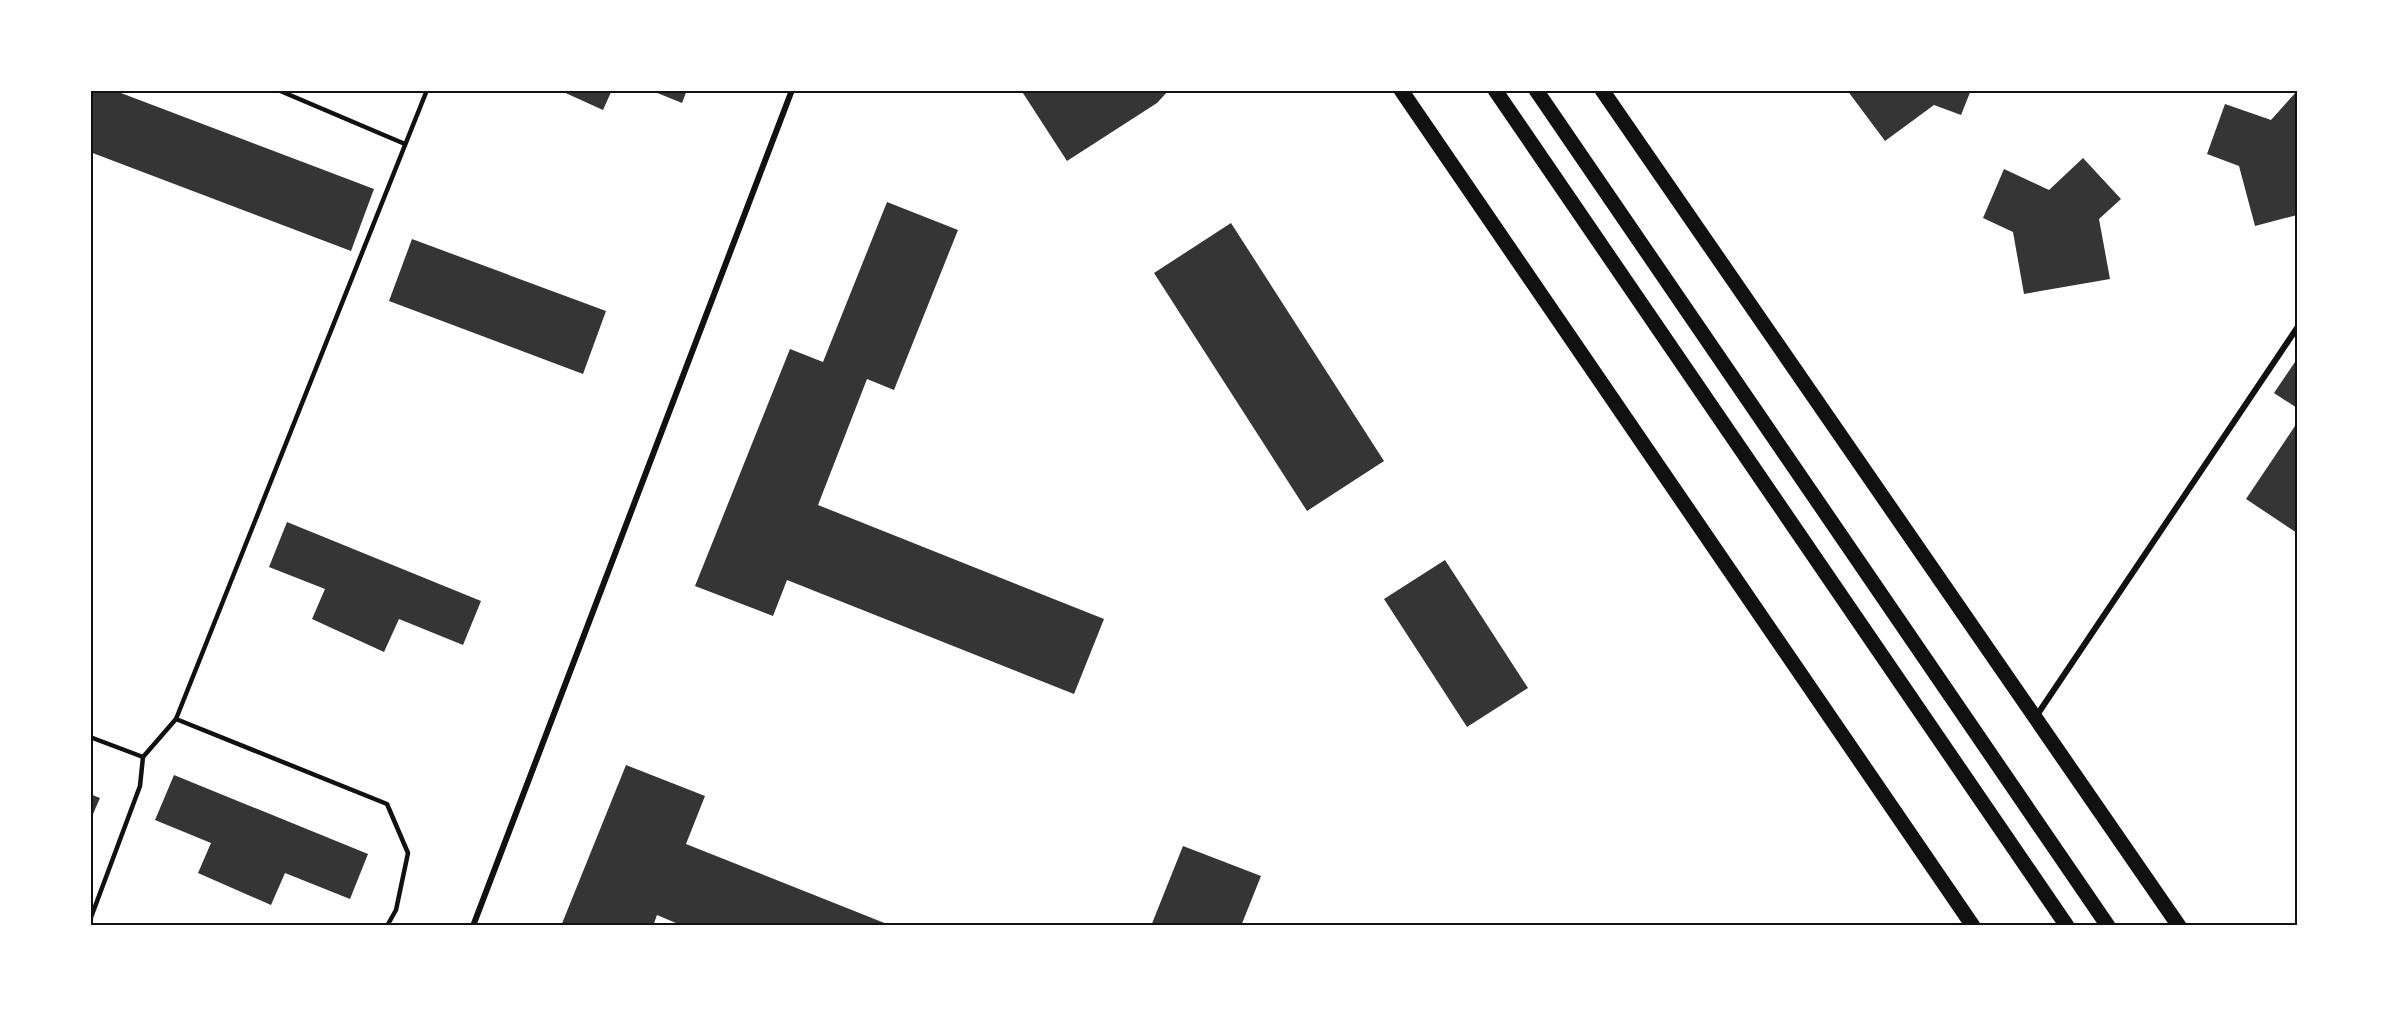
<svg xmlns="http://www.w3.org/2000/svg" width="2387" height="1016" font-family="Overpass,sans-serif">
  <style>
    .building { fill: #353535 }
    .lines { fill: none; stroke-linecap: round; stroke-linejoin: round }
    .service { stroke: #111; stroke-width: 4.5 }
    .minor { stroke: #111; stroke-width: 6 }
    .primary { stroke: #111; stroke-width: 15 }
    .neatline { fill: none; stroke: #111; stroke-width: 2 }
  </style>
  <rect width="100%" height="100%" fill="#fff"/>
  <g class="building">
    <path d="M90,90H113L374,189L351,251L90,152Z"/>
    <path d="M559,90H612L603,110Z"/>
    <path d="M650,90H687L682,103Z"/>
    <path d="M1021,90H1169L1157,103L1067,161Z"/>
    <path d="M1847,90H1971L1961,115L1934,105L1885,141Z"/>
    <path d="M2297,91V215L2255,226L2239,166L2207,154L2225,104L2271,120Z"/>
    <path d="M2083,158L2121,199L2099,219L2110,279L2024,294L2013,232L1983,218L2004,169L2049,190Z"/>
    <path d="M887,202L958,230L894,390L867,379L818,505L1104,619L1074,694L787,580L773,616L695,586L790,349L823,362Z"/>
    <path d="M1231,223L1384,461L1307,511L1154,273Z"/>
    <path d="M412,239L606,311L583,374L389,301Z"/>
    <path d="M2297,359V408L2274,393Z"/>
    <path d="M2297,423V533L2246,499Z"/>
    <path d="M287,522L481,601L463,645L399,619L384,652L312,619L325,589L269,567Z"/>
    <path d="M1445,560L1528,688L1467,727L1384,599Z"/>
    <path d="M626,765L705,796L686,844L892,926H683L657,915L653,926H561Z"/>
    <path d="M174,775L368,854L350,899L285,873L271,905L198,873L211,843L155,820Z"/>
    <path d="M90,794L100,798L90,821Z"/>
    <path d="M1183,846L1261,876L1241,926H1151Z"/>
  </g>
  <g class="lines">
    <g class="service">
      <path d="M278,90L405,144"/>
      <path d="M176,719L387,804L408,853L396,910L387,926"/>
      <path d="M90,737L143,757L176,719L427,90"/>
      <path d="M90,920L140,786L143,757"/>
    </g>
    <g class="minor">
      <path d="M2035,718L2297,328"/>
      <path d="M473,926L792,90"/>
    </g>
    <g class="primary">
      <path d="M1401,90L1973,926"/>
      <path d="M1495,90L2067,926"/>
      <path d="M1536,90L2108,926"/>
      <path d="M1602,90L2179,926"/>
    </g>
  </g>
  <rect width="2387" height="1016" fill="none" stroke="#ffffff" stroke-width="183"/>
  <rect x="92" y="92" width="2204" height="832" class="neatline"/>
</svg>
